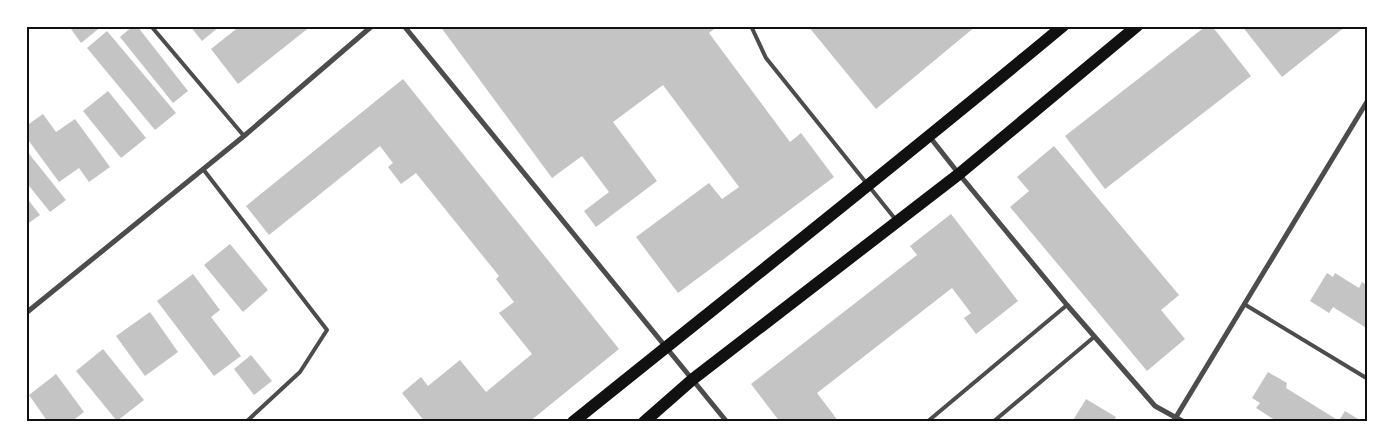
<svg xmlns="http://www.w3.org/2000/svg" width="1394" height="448" font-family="'Public Sans',sans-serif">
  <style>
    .building { fill: #c4c4c4 }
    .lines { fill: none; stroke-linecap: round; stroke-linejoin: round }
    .service { stroke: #4c4c4c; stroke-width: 4 }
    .minor { stroke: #4c4c4c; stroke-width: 5 }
    .primary { stroke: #111; stroke-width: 12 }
    .neatline { fill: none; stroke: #111; stroke-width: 2 }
  </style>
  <rect width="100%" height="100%" fill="#fff"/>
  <g class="building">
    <path d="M69,26H102L81,43Z"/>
    <path d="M133,26H137L188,91L173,103L120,37Z"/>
    <path d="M190,26H220L202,41Z"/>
    <path d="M240,26H311L238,84L211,49Z"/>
    <path d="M440,26H718L709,33L790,142L801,133L834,177L678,293L636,237L709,183L722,199L739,187L663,85L613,122L657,181L596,227L584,211L609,192L582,156L552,178Z"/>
    <path d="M808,26H976L876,109Z"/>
    <path d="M1206,26H1212L1251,76L1105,189L1065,136Z"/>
    <path d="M1242,26H1346L1282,77Z"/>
    <path d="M107,31L176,113L155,130L87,48Z"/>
    <path d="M403,79L619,349L529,422H425L402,393L421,377L428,386L460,360L486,392L532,354L499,313L514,302L496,279L499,276L416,173L401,184L388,167L393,163L380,146L269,235L246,206Z"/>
    <path d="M108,91L146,138L121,158L83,111Z"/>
    <path d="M43,114L56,132L75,119L110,167L89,182L79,168L59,182L26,137V126Z"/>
    <path d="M1054,146L1179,295L1161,310L1185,339L1147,371L1010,207L1029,191L1017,177Z"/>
    <path d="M26,150L66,200L50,212L26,182Z"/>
    <path d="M26,197L40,215L26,225Z"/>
    <path d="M951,214L1018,301L976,334L964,318L971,313L952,288L817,393L839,422H780L751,384L917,255L910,246Z"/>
    <path d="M230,244L268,290L243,312L204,265Z"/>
    <path d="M1327,273L1333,277L1335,273L1359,288L1362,282L1368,286V329L1333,307L1329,313L1310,301Z"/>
    <path d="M193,274L220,310L211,317L241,356L214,376L157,301Z"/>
    <path d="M150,312L178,352L145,376L116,336Z"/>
    <path d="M103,349L144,400L117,421L76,371Z"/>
    <path d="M251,355L272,381L254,395L234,369Z"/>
    <path d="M1268,372L1287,383L1286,388L1336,419L1334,422H1278L1256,408L1260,403L1252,398Z"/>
    <path d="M56,374L84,412L71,422H48L29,395Z"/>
    <path d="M1086,399L1116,417L1113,422H1072Z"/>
    <path d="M1345,411L1363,422H1338Z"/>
  </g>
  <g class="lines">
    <g class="service">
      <path d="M151,26L244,136"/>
      <path d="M751,26L766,58L896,220"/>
      <path d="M203,169L327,330L300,372L246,422"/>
      <path d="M1244,304L1368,379"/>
      <path d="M927,422L1067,305"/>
      <path d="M993,422L1094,337"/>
    </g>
    <g class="minor">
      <path d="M404,26L727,422"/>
      <path d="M929,136L959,174L1067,305L1155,406L1184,422"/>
      <path d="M26,313L244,136L372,26"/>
      <path d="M1173,422L1368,100"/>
    </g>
    <g class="primary">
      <path d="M573,422C737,290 902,160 1063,26"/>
      <path d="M644,422L693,379L959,174L1137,26"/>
    </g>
  </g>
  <rect width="1394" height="448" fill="none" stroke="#ffffff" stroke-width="55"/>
  <rect x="28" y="28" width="1338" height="392" class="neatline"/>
</svg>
